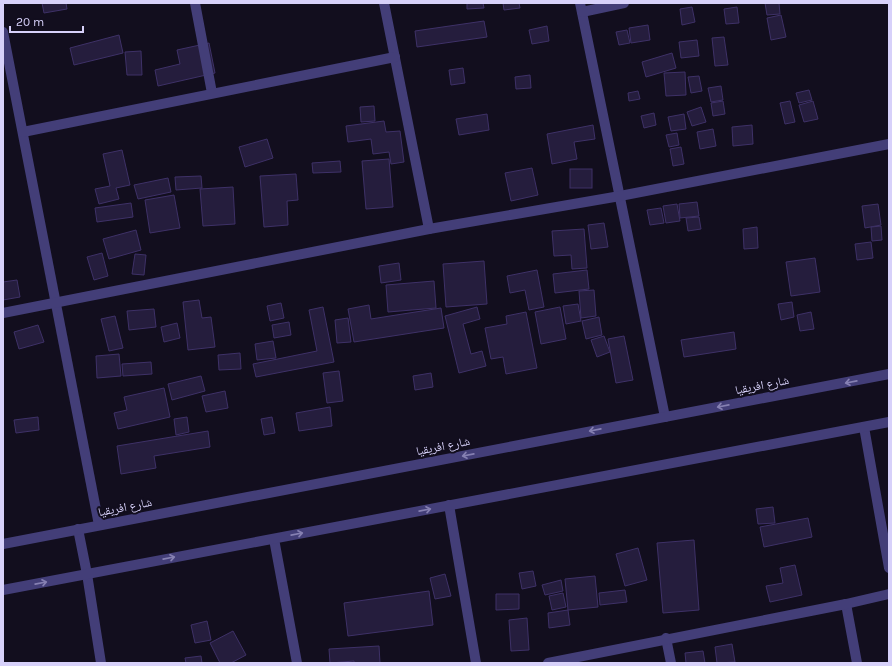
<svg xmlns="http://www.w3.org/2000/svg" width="892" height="666" font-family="Karla,'Noto Naskh Arabic',sans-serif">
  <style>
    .building { fill: #251d3d; stroke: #3e3167 }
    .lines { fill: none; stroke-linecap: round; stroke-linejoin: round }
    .minor { stroke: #433e78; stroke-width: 10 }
    .oneway { stroke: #8680b2 }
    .labels { text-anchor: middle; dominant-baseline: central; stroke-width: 4; stroke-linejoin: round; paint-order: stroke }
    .street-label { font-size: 12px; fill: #d7d1fa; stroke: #120e1e }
  </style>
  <rect width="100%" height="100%" fill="#120e1e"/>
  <g class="building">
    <path d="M42,3H66L67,9L44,13Z"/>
    <path d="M467,3H483L484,8L467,9Z"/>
    <path d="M503,3H519L520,8L504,10Z"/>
    <path d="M765,3H779L780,14L767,15Z"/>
    <path d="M692,7L695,22L682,25L680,9Z"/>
    <path d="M737,7L739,23L726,24L724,9Z"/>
    <path d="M781,15L786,37L771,40L767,18Z"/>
    <path d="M484,21L487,37L417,47L415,31Z"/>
    <path d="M648,25L650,40L631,43L629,28Z"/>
    <path d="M547,26L549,41L532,44L529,30Z"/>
    <path d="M627,30L630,43L619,45L616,32Z"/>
    <path d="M119,35L123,53L74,65L70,48Z"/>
    <path d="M724,37L728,65L715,66L712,38Z"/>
    <path d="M697,40L699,56L681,58L679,42Z"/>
    <path d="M209,43L215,73L158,86L155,70L180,64L177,50Z"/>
    <path d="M141,51L142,75H127L125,52Z"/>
    <path d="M672,53L676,68L646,77L642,62Z"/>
    <path d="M463,68L465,83L451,85L449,70Z"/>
    <path d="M685,72L686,95L666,96L664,73Z"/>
    <path d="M530,75L531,88L516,89L515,77Z"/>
    <path d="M699,76L702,91L691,93L688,77Z"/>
    <path d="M721,86L723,100L711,102L708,88Z"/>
    <path d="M809,90L812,100L799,103L796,93Z"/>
    <path d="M638,91L640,99L629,101L628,93Z"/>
    <path d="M723,101L725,114L713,116L711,103Z"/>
    <path d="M790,101L795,122L785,124L780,103Z"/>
    <path d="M813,101L818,119L804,122L799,105Z"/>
    <path d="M374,106L375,121L361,122L360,107Z"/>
    <path d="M701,107L706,122L692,126L687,112Z"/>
    <path d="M654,113L656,125L644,128L641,116Z"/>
    <path d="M487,114L489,130L459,135L456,119Z"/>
    <path d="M684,114L686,129L671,131L668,117Z"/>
    <path d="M384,121L386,132L400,131L404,162L391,164L389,152L373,154L371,139L348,142L346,126Z"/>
    <path d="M593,125L595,139L574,142L577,159L552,164L547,134Z"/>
    <path d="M752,125L753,144L733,146L732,127Z"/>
    <path d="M713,129L716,146L700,149L697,132Z"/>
    <path d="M677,133L679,145L669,147L666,135Z"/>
    <path d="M267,139L273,158L245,167L239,147Z"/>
    <path d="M681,147L684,164L673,166L670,149Z"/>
    <path d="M122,150L130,185L116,188L119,199L99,204L95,189L110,186L103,154Z"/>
    <path d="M389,159L393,207L366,209L362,161Z"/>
    <path d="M340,161L341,172L313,173L312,163Z"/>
    <path d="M532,168L538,195L511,201L505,173Z"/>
    <rect x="570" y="169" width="22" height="19"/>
    <path d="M296,174L298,200L287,201L288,225L264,227L260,176Z"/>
    <path d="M201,176L202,188L176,190L175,177Z"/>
    <path d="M168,178L171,192L138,199L134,185Z"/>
    <path d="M233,187L235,224L203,226L200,189Z"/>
    <path d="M174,195L180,228L150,233L145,200Z"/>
    <path d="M697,202L699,216L680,218L679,204Z"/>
    <path d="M131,203L133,217L97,222L95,208Z"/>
    <path d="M677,204L680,221L666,223L663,206Z"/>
    <path d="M878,204L881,225L865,228L862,206Z"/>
    <path d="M661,208L664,223L650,225L647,210Z"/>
    <path d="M699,217L701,229L688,231L686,218Z"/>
    <path d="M604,223L608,247L591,249L588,225Z"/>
    <path d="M881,226L882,240L872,241L871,227Z"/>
    <path d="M757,227L758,248L744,249L743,229Z"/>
    <path d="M584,229L587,268L572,269L571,255L554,256L552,231Z"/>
    <path d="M136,230L141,250L109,259L103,239Z"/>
    <path d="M871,242L873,258L857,260L855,244Z"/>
    <path d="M102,253L108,276L94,280L87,257Z"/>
    <path d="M135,254L146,255L144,275L132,274Z"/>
    <path d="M815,258L820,292L791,296L786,262Z"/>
    <path d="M484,261L487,304L446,307L443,264Z"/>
    <path d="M399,263L401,280L381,283L379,266Z"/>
    <path d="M537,270L544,307L529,310L525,290L510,293L507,276Z"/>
    <path d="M587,270L589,289L555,293L553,274Z"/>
    <path d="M17,280L20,297L3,300V282Z"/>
    <path d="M434,281L436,308L388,312L386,285Z"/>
    <path d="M594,290L596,316L581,318L579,291Z"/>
    <path d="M199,300L202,318L211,317L215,347L188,350L183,302Z"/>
    <path d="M792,302L794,317L781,320L778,304Z"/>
    <path d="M281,303L284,318L270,321L267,306Z"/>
    <path d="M578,304L581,321L566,324L563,306Z"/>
    <path d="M369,305L371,319L441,308L444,328L354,342L348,309Z"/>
    <path d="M323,307L334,362L256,377L253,364L317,351L309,310Z"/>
    <path d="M477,307L480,319L463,324L471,354L482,351L486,366L459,373L445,316Z"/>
    <path d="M560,307L566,339L541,344L535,312Z"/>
    <path d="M154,309L156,327L129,330L127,311Z"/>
    <path d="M526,312L537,368L506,374L503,357L491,359L485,328L507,324L506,316Z"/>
    <path d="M811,312L814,329L800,331L797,315Z"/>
    <path d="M115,316L123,348L109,351L101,319Z"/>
    <path d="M599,317L602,335L586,339L582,321Z"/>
    <path d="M348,318L351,342L337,343L335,320Z"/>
    <path d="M289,322L291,335L274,338L272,325Z"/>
    <path d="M177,323L180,338L164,342L161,327Z"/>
    <path d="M38,325L44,342L19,349L14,332Z"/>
    <path d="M734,332L736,349L684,357L681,340Z"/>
    <path d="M604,336L610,352L597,357L591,340Z"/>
    <path d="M624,336L633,380L616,383L608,339Z"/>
    <path d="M273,341L276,358L257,360L255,344Z"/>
    <path d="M240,353L241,369L219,370L218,355Z"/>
    <path d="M119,354L121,376L97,378L96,356Z"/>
    <path d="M151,362L152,374L123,376L122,364Z"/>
    <path d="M339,371L343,401L327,403L323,373Z"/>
    <path d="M431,373L433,387L415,390L413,376Z"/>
    <path d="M201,376L205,391L172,400L168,384Z"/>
    <path d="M164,388L170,417L118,429L114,413L127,410L124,397Z"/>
    <path d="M225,391L228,408L206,412L202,396Z"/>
    <path d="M330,407L332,426L299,431L296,413Z"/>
    <path d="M38,417L39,430L16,433L14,420Z"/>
    <path d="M187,417L189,432L176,435L174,419Z"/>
    <path d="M272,417L275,433L264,435L261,419Z"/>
    <path d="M208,431L210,447L154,456L156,468L121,474L117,446Z"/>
    <path d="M773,507L775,523L758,524L756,509Z"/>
    <path d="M808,518L812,537L764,547L760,527Z"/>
    <path d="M694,540L699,610L663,613L657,543Z"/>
    <path d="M638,548L647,580L625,586L616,554Z"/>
    <path d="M795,565L802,595L770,602L766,586L783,583L780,568Z"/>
    <path d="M533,571L536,586L522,589L519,573Z"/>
    <path d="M445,574L451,596L435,599L430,578Z"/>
    <path d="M595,576L598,607L568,610L565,579Z"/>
    <path d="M561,580L563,591L545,595L542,585Z"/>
    <path d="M625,590L627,602L600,605L599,593Z"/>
    <path d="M429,591L433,625L348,636L344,603Z"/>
    <path d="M563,593L566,607L552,610L549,596Z"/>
    <path d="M496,594H519V609L496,610Z"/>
    <path d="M568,610L570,625L549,628L548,613Z"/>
    <path d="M527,618L529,650L511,651L509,620Z"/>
    <path d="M207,621L211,640L195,643L191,625Z"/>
    <path d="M233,631L246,655L231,663H220L210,643Z"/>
    <path d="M732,644L735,662L717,663L715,647Z"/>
    <path d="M379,646L380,663H354V661L330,663L329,649Z"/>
    <path d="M703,651L705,663H686L685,653Z"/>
    <path d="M201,656L202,663H186L185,658Z"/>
  </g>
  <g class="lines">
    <g class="minor">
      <path d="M195,3L212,93"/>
      <path d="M384,3L429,229"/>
      <path d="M580,3L665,417"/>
      <path d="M582,12L624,3"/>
      <path d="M3,32L99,525"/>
      <path d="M23,132L395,57"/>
      <path d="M3,313L429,229L620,196L889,144"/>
      <path d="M864,427L889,568"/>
      <path d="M449,505L476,663"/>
      <path d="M78,529L87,574L101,663"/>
      <path d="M274,539L297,663"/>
      <path d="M3,544L889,374"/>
      <path d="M3,590L889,422"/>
      <path d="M846,604L857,663"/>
      <path d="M666,638L671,663"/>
      <path d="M548,663L846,604L889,594"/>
    </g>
  </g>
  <defs><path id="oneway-shaft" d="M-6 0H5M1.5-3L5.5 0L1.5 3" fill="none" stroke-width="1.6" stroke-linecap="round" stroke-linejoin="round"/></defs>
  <g class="oneway">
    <use href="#oneway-shaft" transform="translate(851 382) rotate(169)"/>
    <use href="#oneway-shaft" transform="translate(723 406) rotate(169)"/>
    <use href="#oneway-shaft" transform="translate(595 430) rotate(169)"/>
    <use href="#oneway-shaft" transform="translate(468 455) rotate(169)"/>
    <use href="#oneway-shaft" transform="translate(425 510) rotate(-11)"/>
    <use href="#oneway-shaft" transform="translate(297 534) rotate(-11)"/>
    <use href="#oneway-shaft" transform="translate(169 558) rotate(-11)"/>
    <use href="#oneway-shaft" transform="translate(41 583) rotate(-11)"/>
  </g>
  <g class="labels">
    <g class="street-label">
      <text transform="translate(762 385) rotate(-11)">شارع افريقيا</text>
      <text transform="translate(443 446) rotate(-11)">شارع افريقيا</text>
      <text transform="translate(125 507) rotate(-11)">شارع افريقيا</text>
    </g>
  </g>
  <rect width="892" height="666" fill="none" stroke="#d7d1fa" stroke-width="8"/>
  <path d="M10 26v6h73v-6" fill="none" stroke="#d7d1fa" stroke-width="2"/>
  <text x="16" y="26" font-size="12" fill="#d7d1fa" stroke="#120e1e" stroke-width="3" paint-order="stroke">20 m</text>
</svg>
